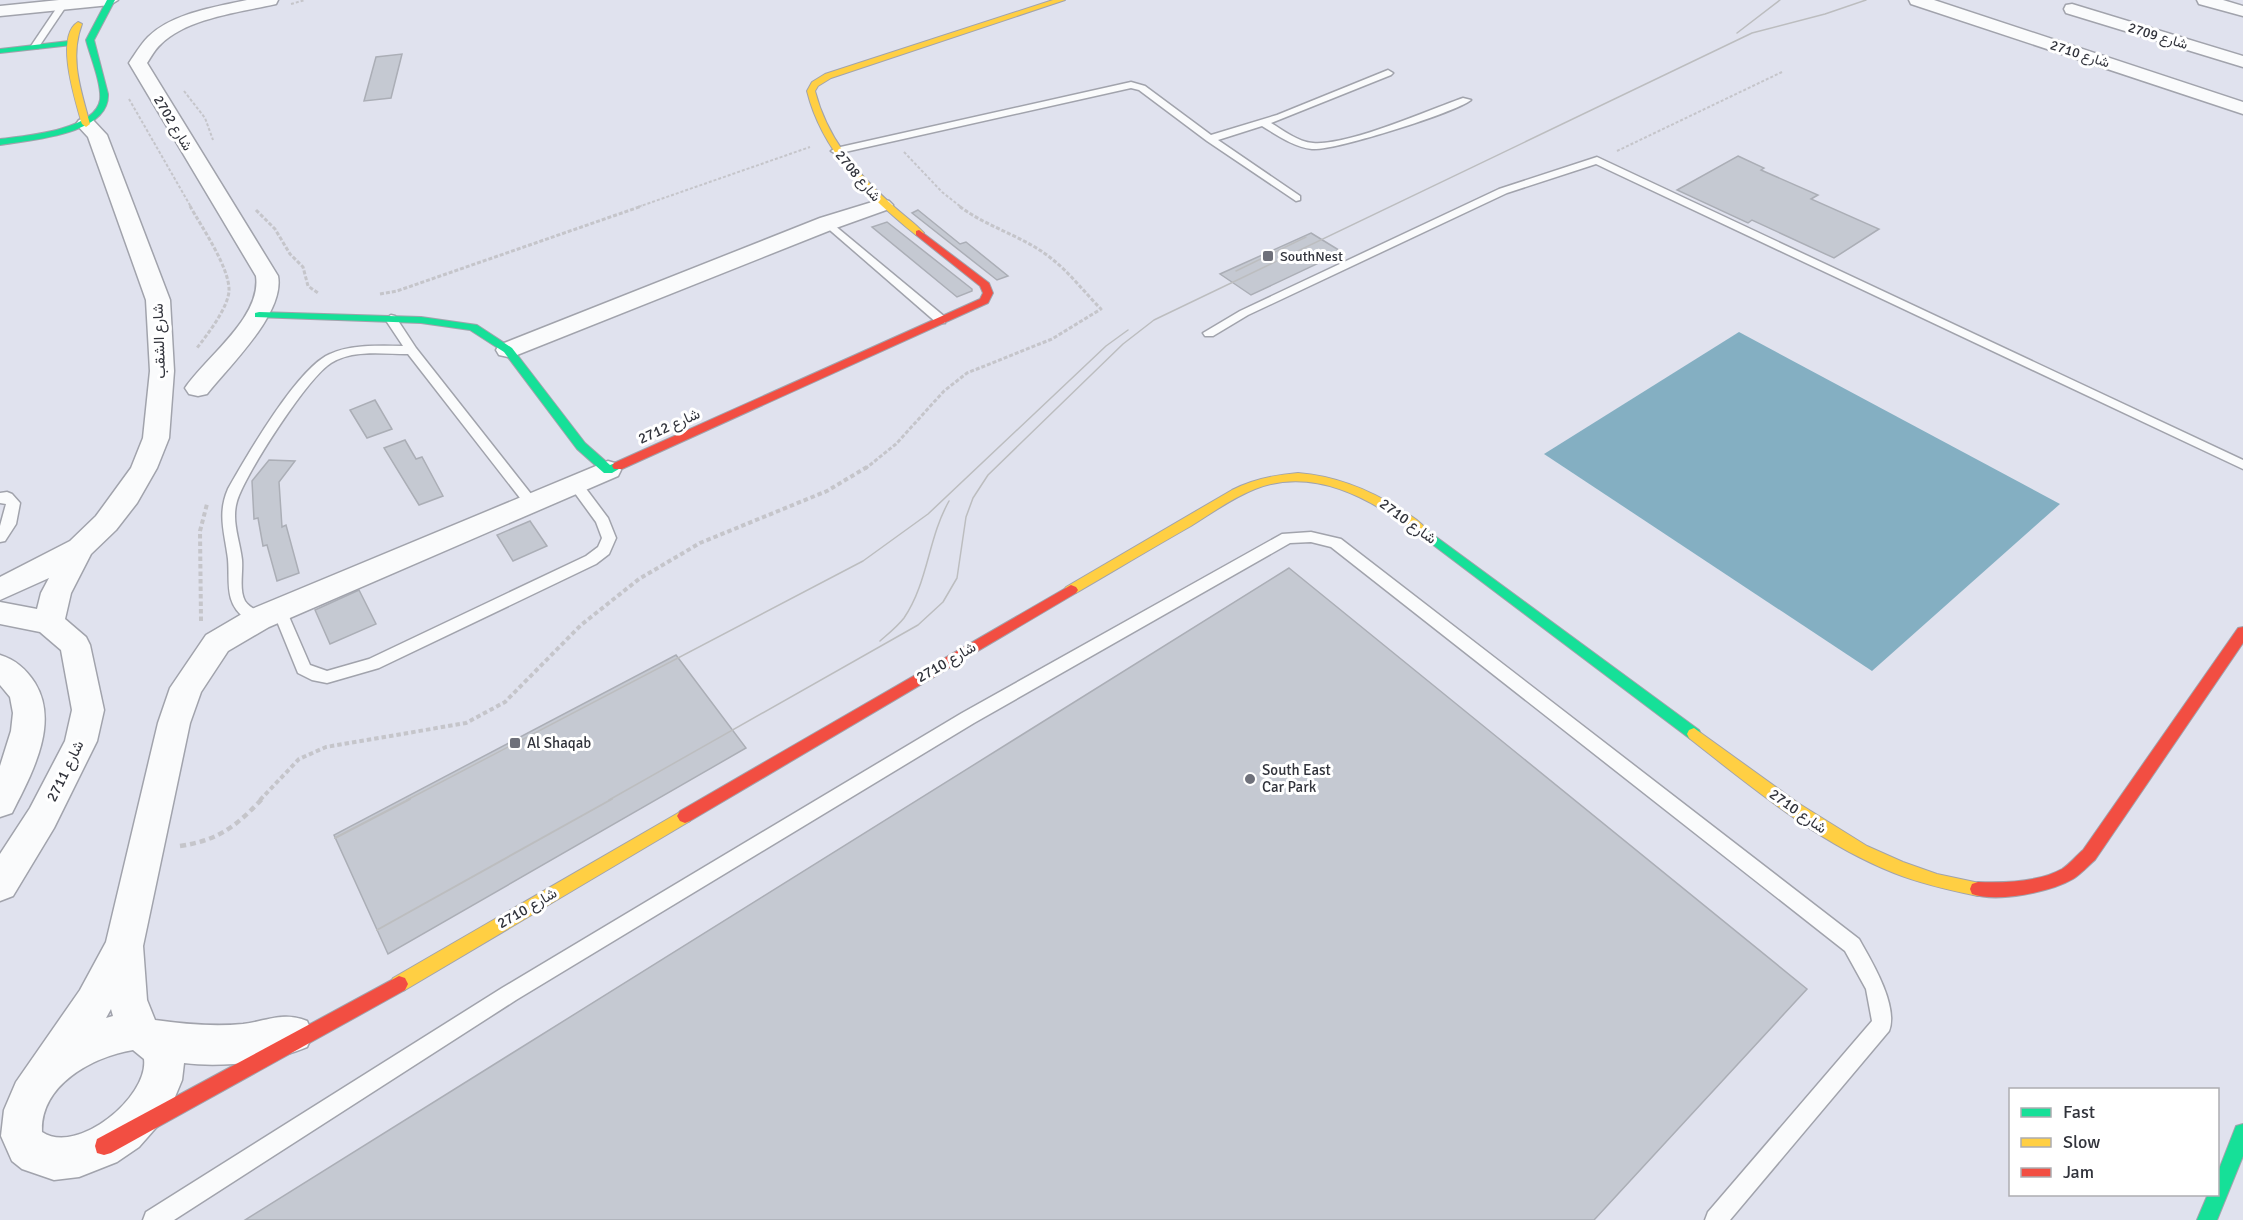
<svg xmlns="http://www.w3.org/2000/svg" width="2243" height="1220" font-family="Signika,Vazirmatn,sans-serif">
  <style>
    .water { fill: #84afc2 }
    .building { fill: #c5c9d2; stroke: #abaeb6; stroke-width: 1.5 }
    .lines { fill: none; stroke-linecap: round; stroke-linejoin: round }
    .lane-casing { stroke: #a1a3ac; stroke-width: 3 }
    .street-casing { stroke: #a1a3ac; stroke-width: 3 }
    .fast-casing { stroke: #a1a3ac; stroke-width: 2 }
    .slow-casing { stroke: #a1a3ac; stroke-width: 2 }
    .jam-casing { stroke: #a1a3ac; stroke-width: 2 }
    .path-far3 { stroke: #c5c5ca; stroke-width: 2; stroke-dasharray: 3 2; stroke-linecap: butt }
    .path-far2 { stroke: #c5c5ca; stroke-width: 3; stroke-dasharray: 4 2; stroke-linecap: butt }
    .path-far1 { stroke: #c5c5ca; stroke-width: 4; stroke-dasharray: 4.5 3; stroke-linecap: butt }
    .path { stroke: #c5c5ca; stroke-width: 4.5; stroke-dasharray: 6 4; stroke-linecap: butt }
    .lane { fill: #fafbfc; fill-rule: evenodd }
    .street { fill: #fafbfc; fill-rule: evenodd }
    .fast { fill: #16e098; fill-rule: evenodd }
    .slow { fill: #ffcf43; fill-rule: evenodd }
    .jam { fill: #f24e42; fill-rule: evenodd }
    .tram-far1 { stroke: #bcbdbf; stroke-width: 1.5 }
    .tram { stroke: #bcbdbf; stroke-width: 2 }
    .poi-dot { fill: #6e707a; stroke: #fff; stroke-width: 2 }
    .labels { text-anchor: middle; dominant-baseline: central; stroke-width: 6; stroke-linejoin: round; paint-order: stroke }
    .far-street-label { font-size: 14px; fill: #31333b; stroke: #fff }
    .far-poi-label { font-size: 14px; fill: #31333b; stroke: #fff; text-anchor: start }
    .street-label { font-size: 15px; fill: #31333b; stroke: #fff }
    .poi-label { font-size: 15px; fill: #31333b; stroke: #fff; text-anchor: start }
  </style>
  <rect width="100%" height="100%" fill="#e0e2ee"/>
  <path class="water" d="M1739,332L2060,504L1872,671L1544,454Z"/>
  <g class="building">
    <path d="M402,54L391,98L364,101L376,57Z"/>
    <path d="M1738,156L1764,168L1761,170L1818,195L1811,199L1879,229L1834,258L1752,220L1748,223L1677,190Z"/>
    <path d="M918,210L960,244L966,242L1008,276L997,280L912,213Z"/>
    <path d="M887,222L972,289V291L957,297L872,227Z"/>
    <path d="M1311,233L1342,252L1251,295L1220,274Z"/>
    <path d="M375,400L392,429L367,438L350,410Z"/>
    <path d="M405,440L416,459L422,457L443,496L419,505L384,448Z"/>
    <path d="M269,460L295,461L279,482L282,527L286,525L299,573L277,581L267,545L263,546L258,518L254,519L252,481Z"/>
    <path d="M530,521L547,546L513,561L497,535Z"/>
    <path d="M1289,568L1807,989L1594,1220H245Z"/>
    <path d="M359,590L376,624L330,644L315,610Z"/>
    <path d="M676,655L746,748L388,954L334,835Z"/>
  </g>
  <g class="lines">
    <g class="lane-casing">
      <g id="lane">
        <path d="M60,3L67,5L38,48H32L31,46Z"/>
        <path d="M1388,70L1393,73L1391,75L1271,123C1283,130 1298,142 1313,143C1348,146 1426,111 1463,98L1471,100C1454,113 1334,151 1312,149C1294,147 1277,135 1262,126L1218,140L1300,196V200L1296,201L1207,141L1139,90L1131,88L836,154L831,151L836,148L1131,82L1145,86L1211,135L1277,115Z"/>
        <path d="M1597,157L2243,460V469L1596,164L1507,193L1248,315L1213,336H1205L1203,333L1240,311L1499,189Z"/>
        <path d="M828,220L945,317V323H937L824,225L823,223Z"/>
        <path d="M391,315L395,316L416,348L539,504L532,509L527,507L408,354C383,354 353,349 331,363C308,377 245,474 237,501C231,521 240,541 242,560C243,573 239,590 245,601C250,609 261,611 266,619L263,623C256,625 252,623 246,619C224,603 230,583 228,559C225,534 217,514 228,489C246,457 298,367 330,354C352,344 378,346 403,346L385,319Z"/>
        <path d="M576,480L581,482L608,518L616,538L609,554L596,564L379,668L327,683L312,680L298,673L272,609L274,605H284L310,665L327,671L369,659L586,556L598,547L602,538L596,522L569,485Z"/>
        <path d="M7,492L12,494L20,503L16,524L5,541L0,542V526L6,504L0,503V493Z"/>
        <path d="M1311,532L1341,539L1859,939C1871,960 1899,1006 1889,1031L1730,1220H1705L1708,1212L1872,1021L1866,989L1845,951L1331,547L1311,542L1290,543L974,723L516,1000L174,1220H143L146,1212L502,988L962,713L1282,534Z"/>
      </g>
    </g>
    <g class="street-casing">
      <g id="street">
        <path d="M59,0H118L110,5L0,16V6Z"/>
        <path d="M247,0H278L276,4C241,12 187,18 161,44C155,49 151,57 147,63L278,276C285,313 230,365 207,394L198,396L189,394L185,388C207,356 262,317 256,276L129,63C135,54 141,44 148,37C172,13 216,7 247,0Z"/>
        <path d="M1909,0H1934L2243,102V114L1911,4Z"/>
        <path d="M2197,0H2223L2243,6V16L2199,4Z"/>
        <path d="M2072,4L2243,56V67L2066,13L2064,9L2066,5Z"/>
        <path d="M86,118L93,120L107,135L170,300L174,371L169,438L157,468L137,503L116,530L91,554L71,593L65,619L86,637L90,645L104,710L97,741L54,828L13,896L0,901V854L30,808L65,741L72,710L61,650L40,632L0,624V602L37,609L41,593L49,578L0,600V577L70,541L96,516L131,468L143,438L150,371L146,300L88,137L76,124L79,120Z"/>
        <path d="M882,199L889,201L893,205L889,209L836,228L517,355L508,357L499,355L496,350L499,345L820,218Z"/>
        <path d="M608,461L618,464L621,470L618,476L269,627L228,651L201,692L190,723L143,946L147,1000L155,1020C184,1024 213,1027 243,1024C267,1021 284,1011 307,1021L313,1034L307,1047C271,1062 223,1068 184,1063L182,1080L170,1109L161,1122L139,1147L117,1162L79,1177L54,1180L22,1169L12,1161L1,1136L4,1110L16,1082L80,990L106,942L158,723L170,688L206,635L247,611ZM111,1009L113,1016L106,1018ZM133,1050L144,1059C149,1097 77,1156 42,1132C40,1085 92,1057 133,1050Z"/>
        <path d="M0,655C16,660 26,669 35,683C60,724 31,775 12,813L0,817V766L11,731L13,713L10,697L0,685Z"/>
      </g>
    </g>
    <g class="fast-casing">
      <g id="fast">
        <path d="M107,0H115L94,40L108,94C110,135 29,140 0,145V139C25,136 95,130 100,100C102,84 90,56 86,40Z"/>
        <path d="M69,41L73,43L72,45L0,53V49Z"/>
        <path d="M259,312L421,317L477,325L512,348L585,443L610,465L618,462L624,466L612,473H604L577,449L504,352L470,330L421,323L255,317V313Z"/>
        <path d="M1420,525L1699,730L1701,734L1699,738L1694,740L1689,738L1416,532L1414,529Z"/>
        <path d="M2243,1124V1156L2217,1220H2197L2208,1194H2218V1172L2236,1126Z"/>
      </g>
    </g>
    <g class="slow-casing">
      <g id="slow">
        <path d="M1053,0H1065L831,78L818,86L815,91C827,137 855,171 889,202C900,213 914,222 924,233L916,235C868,196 822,152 807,91L812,82L825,74Z"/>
        <path d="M78,22L82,24C69,58 81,90 90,124L86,127L82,124C76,102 54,36 78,22Z"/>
        <path d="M1298,473C1336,476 1368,489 1400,509C1409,514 1420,521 1426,529L1420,533L1416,532C1369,498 1313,466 1255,489C1232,498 1212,513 1191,526C1152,548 1114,571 1076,593H1066L1064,590L1066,587L1232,490C1253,479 1275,475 1298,473Z"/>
        <path d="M1694,728L1798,803L1867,846L1903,862L1937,874L1984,884L1986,889L1984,894L1978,896C1949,890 1922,884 1894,873C1818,843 1753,788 1689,738L1687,734L1689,730Z"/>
        <path d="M685,809L690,811L693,816L690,821L405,990L399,992L393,990L390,984L393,978Z"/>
      </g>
    </g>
    <g class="jam-casing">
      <g id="jam">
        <path d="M919,230L989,283L993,293L988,303L622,469H614L612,466L614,463L980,299L983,293L980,286L916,235V231Z"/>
        <path d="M1071,585L1076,587L1078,590L1076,593L690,821L685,823L680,821L677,816L680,811Z"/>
        <path d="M2243,627V643L2095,860C2088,866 2081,874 2073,879C2051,892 1997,903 1972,894L1970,889L1972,884L1978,882C2004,883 2039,882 2062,869C2070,864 2076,856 2083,850L2238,628Z"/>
        <path d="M399,976L405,978L408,984L405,990L111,1153L104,1155L97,1153L95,1146L97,1139Z"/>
      </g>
    </g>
    <g class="path-far3">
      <path d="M291,4L305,0"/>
      <path d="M184,91L205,118L213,140"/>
      <path d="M129,99L191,207"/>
      <path d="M1617,151L1782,72"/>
      <path d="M904,152L942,192L961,207"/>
      <path d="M638,207L810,147"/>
    </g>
    <g class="path-far2">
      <path d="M190,206C201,226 230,268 229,291C228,308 207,335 197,348"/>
      <path d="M256,210L275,229L290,254L303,267L308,286L318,293"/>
      <path d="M380,294L397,291L642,206"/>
      <path d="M865,469L896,444L944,391L967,373L1052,339L1101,309C1085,293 1070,273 1052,259C1024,236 988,228 959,206"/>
    </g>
    <g class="path-far1">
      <path d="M201,621L200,531L207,504"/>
      <path d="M260,800L299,759L326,747L466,723L505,702L581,625L639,579L700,543L827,491L867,467"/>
    </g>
    <path class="path" d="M180,846C219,840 235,827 262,799"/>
    <use href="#lane" class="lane"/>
    <use href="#street" class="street"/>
    <use href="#fast" class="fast"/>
    <use href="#slow" class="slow"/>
    <use href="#jam" class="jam"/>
    <g class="tram-far1">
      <path d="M1737,33L1780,0"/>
      <path d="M1236,271L1306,237"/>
      <path d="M880,641C888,634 897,627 904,618C928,583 928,538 949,501"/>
      <path d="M407,800L863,561L928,514L1106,346L1128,330"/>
      <path d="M609,800L918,625L943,602L957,578L966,517L973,498L988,475L1123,344L1154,320L1752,33L1825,14L1866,0"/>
    </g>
    <g class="tram">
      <path d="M335,838L410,799"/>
      <path d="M377,930L612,799"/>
    </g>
  </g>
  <g class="poi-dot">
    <rect x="1262" y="250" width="12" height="12" rx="3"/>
    <rect x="509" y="737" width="12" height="12" rx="3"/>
    <circle cx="1250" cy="779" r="6"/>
  </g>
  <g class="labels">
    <g class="far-street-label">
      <text transform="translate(2158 36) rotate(17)">شارع 2709</text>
      <text transform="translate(2080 54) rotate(18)">شارع 2710</text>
      <text transform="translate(173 123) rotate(59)">شارع 2702</text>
      <text transform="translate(858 176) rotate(50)">شارع 2708</text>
    </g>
    <g class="far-poi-label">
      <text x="1280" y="256">SouthNest</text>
    </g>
    <g class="street-label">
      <text transform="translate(159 341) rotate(-92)">شارع الشقب</text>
      <text transform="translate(669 426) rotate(-24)">شارع 2712</text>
      <text transform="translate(1408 521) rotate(36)">شارع 2710</text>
      <text transform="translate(946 662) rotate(-30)">شارع 2710</text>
      <text transform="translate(65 771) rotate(-64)">شارع 2711</text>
      <text transform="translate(1798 811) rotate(35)">شارع 2710</text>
      <text transform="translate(527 908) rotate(-30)">شارع 2710</text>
    </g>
    <g class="poi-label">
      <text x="527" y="743">Al Shaqab</text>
      <text x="1262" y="770">South East<tspan x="1262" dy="17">Car Park</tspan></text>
    </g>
  </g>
  <rect x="2009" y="1088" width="210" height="108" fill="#ffffff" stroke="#adadb1" stroke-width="1.5"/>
  <rect x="2021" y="1108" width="30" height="9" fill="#16e098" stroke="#adadb1" stroke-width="1.5"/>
  <text x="2063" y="1118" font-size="18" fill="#31333b">Fast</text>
  <rect x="2021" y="1138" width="30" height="9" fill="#ffcf43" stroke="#adadb1" stroke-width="1.5"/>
  <text x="2063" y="1148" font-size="18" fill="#31333b">Slow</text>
  <rect x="2021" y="1168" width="30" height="9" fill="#f24e42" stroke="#adadb1" stroke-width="1.5"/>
  <text x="2063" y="1178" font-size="18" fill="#31333b">Jam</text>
</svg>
